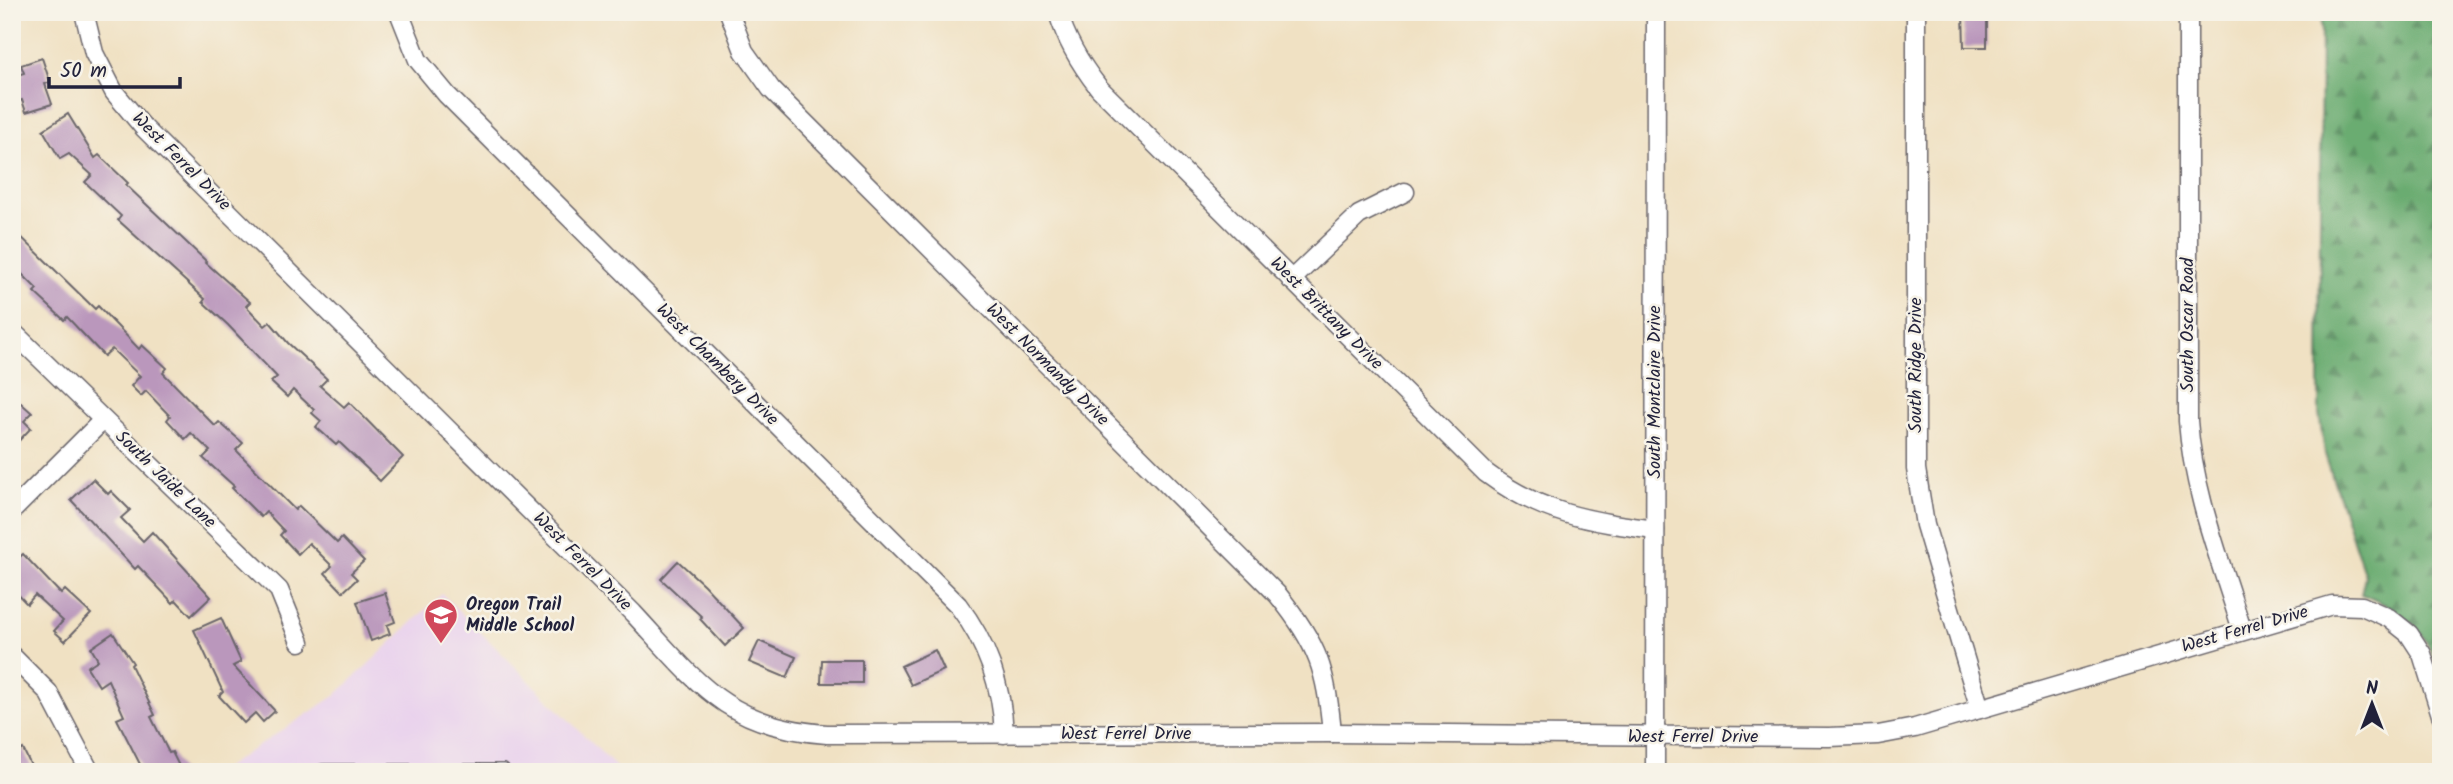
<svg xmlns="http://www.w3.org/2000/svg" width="2453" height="784" font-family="Kalam,sans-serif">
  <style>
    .built { fill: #e9d2ed }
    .forest { fill: url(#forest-firs); stroke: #466756; stroke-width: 2 }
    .building { fill: #ba97bc }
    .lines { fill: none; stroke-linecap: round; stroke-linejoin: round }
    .service-casing { stroke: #6a656b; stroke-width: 12 }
    .minor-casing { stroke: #6a656b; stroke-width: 21 }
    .service { stroke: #fff; stroke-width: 9 }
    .minor { stroke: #fff; stroke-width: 18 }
    .labels { text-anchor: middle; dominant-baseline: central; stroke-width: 5; stroke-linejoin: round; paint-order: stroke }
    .street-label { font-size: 18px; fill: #22223b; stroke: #f7f3e8 }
    .poi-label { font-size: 18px; font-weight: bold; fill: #22223b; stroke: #f7f3e8; text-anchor: start }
  </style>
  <defs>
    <pattern id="forest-firs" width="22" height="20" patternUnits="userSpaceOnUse" patternTransform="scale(1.75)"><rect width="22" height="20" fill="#6aac71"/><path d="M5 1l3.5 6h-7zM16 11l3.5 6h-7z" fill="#578c5e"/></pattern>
  </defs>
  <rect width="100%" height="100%" fill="#f7f3e8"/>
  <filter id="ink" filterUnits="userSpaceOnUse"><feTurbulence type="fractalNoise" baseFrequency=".0143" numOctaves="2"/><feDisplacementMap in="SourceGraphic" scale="14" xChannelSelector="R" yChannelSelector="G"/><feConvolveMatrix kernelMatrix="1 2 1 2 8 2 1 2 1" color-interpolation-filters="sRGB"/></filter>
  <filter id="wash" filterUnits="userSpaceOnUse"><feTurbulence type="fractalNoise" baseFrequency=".00686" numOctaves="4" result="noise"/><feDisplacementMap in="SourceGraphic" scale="28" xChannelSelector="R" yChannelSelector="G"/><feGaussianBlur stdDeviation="1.57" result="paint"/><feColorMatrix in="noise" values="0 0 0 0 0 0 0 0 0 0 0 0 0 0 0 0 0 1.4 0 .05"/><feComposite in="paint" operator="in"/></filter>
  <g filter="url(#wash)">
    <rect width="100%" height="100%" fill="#f0e1c3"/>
    <path class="built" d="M442,594L621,772H218L335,696Z"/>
    <path class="forest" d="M2321,12H2441V679C2426,628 2411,614 2361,594L2365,576L2325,454L2319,413Z"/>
    <g id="blocks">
      <g class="building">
        <path d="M1963,12H1987V47H1964Z"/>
        <path d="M42,58L50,82L45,84L52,104L26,112L22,100L15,102L12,93V77L24,73L21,65Z"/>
        <path d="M68,114L95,158L99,155L128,183L126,185L206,261L205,262L250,302L246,306L265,326L270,322L288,343L327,379L320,386L344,407L349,402L403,457L380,481L339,442L336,445L316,427L321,421L312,413L314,410L293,390L287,397L271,382L277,377L228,325L203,302L205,299L118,220L121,216L85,182L92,175L69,154L60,159L43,130Z"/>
        <path d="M12,228L95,309L98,306L139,349L142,345L167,368L163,373L215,426L219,422L243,443L236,450L295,510L299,506L337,543L342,538L364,561L351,573L357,579L343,592L325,573L332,566L309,543L298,554L280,535L284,531L266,512L261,517L232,488L234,486L203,458L210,451L191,433L185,439L167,420L170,416L146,391L141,396L131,386L140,376L112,349L104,356L67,317L64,320L34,292L37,289L12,264Z"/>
        <path d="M12,395L32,413L24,421L31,428L12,448Z"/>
        <path d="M93,479L108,494L111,491L130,510L121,518L143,541L152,532L211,597L191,616L176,600L173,603L138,566L135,569L71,500Z"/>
        <path d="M23,554L61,594L65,590L91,614L65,641L54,631L63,621L35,595L27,604L12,588V564Z"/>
        <path d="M678,561L704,585L744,628L725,646L700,619L702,617L661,579Z"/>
        <path d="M385,593L395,622L387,625L390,634L371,641L357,602Z"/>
        <path d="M221,618L241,662L233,666L275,711L263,722L255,713L244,723L219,696L223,692L194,630Z"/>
        <path d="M113,633L133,663L131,665L155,715L151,717L169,753L172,752L182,772H144L117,719L124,716L108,680L99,686L87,667L98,660L91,648Z"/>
        <path d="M759,641L796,657L787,678L749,662Z"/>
        <path d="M935,650L944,670L911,685L901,666Z"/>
        <path d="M822,660H862V683H821Z"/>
        <path d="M23,749L34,772H12V755Z"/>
      </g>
    </g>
  </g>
  <g filter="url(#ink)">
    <use href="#blocks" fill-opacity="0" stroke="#6a656b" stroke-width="2"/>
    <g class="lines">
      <g class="service-casing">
        <path id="service" d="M314,772L323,769H504"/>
      </g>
      <g class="minor-casing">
        <g id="minor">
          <path d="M84,12L94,53L114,92L144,128L633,613C697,682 726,727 827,734L1332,733L1829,737L1878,735L1915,728L2332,605L2362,606L2389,618L2409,634L2422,654L2441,715"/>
          <path d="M399,12L418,60L447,95L958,605C987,643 1002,685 1004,734"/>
          <path d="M729,12L744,51L771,89L1278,595C1318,644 1327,672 1332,733"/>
          <path d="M1058,12C1066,41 1081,65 1099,88L1486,473C1541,514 1589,521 1655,530"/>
          <path d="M1916,12V469L1925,525L1980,709"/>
          <path d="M2188,12V421C2193,492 2221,562 2242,630"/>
          <path d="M1291,280L1359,215L1405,192"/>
          <path d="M12,331L279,590L300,642"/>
          <path d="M12,511L103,420"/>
          <path d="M12,656L48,692L90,772"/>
          <path d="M1655,772L1656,12"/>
        </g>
      </g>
      <use href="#service" class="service"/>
      <use href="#minor" class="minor"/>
    </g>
  </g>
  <defs>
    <g id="school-pin" transform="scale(1.75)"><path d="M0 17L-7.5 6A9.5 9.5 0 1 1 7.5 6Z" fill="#d1495b" stroke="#f7f3e8"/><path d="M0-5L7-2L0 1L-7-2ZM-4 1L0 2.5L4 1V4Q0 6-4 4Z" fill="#fff"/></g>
  </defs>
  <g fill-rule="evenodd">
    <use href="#school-pin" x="441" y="615"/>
  </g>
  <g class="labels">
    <g class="street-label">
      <text transform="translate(181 162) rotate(45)">West Ferrel Drive</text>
      <text transform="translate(1326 314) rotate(45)">West Brittany Drive</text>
      <text transform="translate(2188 325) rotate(-90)">South Oscar Road</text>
      <text transform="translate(717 365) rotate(45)">West Chambery Drive</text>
      <text transform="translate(1047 365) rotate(45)">West Normandy Drive</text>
      <text transform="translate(1916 365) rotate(-90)">South Ridge Drive</text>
      <text transform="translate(1655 392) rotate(-90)">South Montclaire Drive</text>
      <text transform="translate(165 480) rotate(44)">South Jaide Lane</text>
      <text transform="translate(582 562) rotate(45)">West Ferrel Drive</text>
      <text transform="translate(2245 630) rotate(-16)">West Ferrel Drive</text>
      <text x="1126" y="734">West Ferrel Drive</text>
      <text x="1693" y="737">West Ferrel Drive</text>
    </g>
    <g class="poi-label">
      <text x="466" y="605">Oregon Trail<tspan x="466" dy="21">Middle School</tspan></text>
    </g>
  </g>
  <rect width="2453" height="784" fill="none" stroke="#f7f3e8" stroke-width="42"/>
  <g transform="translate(2372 704)" stroke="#f7f3e8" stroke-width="5" paint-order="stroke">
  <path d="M0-5L12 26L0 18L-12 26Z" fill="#22223b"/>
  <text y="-10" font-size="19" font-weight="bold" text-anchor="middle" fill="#22223b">N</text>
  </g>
  <path d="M49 77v10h131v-10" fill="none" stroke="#22223b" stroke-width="3.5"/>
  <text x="60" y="77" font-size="21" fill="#22223b" stroke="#f7f3e8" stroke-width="5" paint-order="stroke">50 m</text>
</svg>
